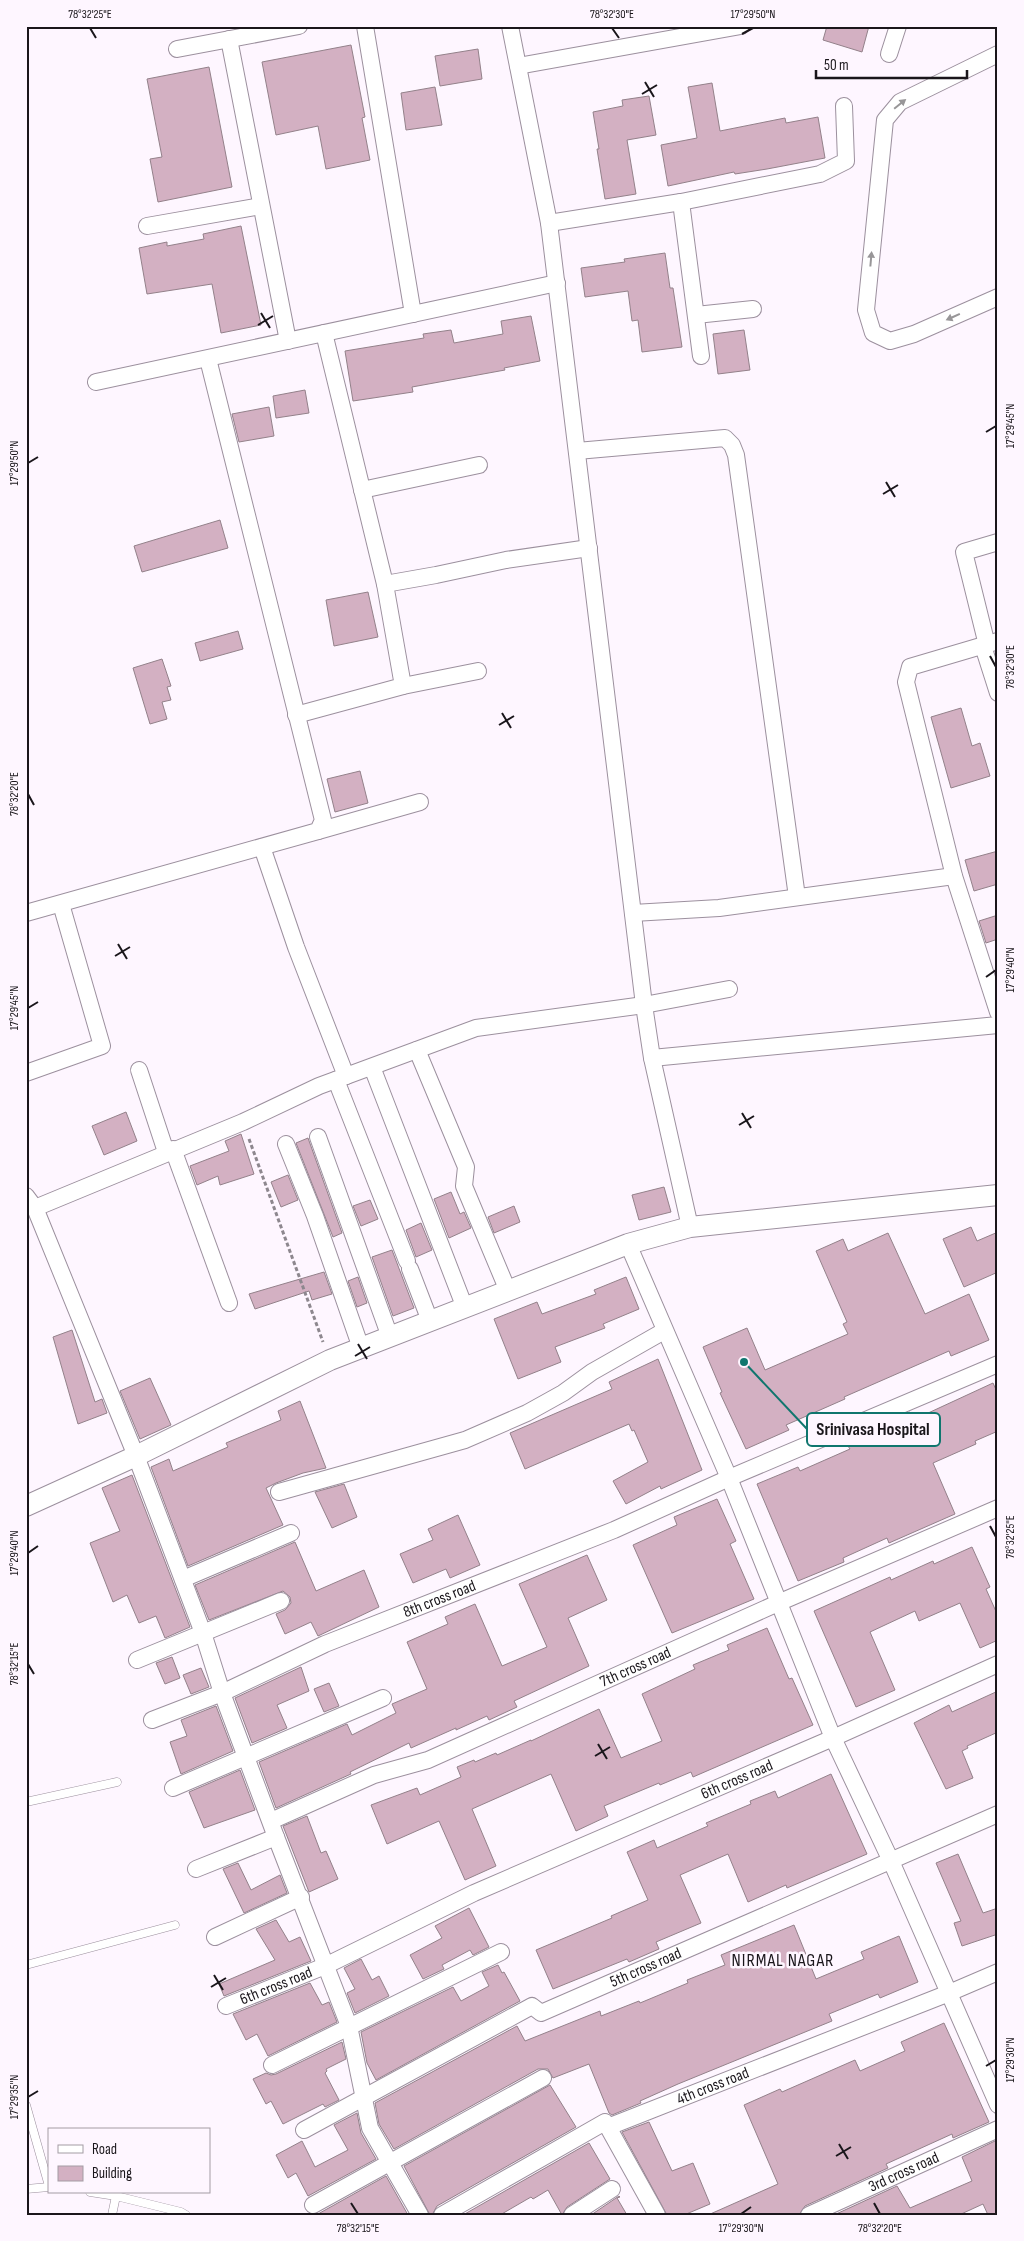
<svg xmlns="http://www.w3.org/2000/svg" width="1024" height="2241" font-family="'Sofia Sans Condensed',sans-serif">
  <style>
    .building { fill: #d3b0c2; stroke: #93818a }
    .lines { fill: none; stroke-linecap: round; stroke-linejoin: round }
    .service-casing { stroke: #9c909e; stroke-width: 9 }
    .minor-casing { stroke: #9c909e; stroke-width: 18 }
    .tertiary-casing { stroke: #9c909e; stroke-width: 22 }
    .path { stroke: #8d878e; stroke-width: 3; stroke-dasharray: 4 2.5; stroke-linecap: butt }
    .service { stroke: #fff; stroke-width: 8 }
    .minor { stroke: #fff; stroke-width: 16 }
    .tertiary { stroke: #fff; stroke-width: 20 }
    .oneway { fill: #989698 }
    .ticks { fill: none; stroke: #1a161b; stroke-width: 2 }
    .labels { text-anchor: middle; dominant-baseline: central; stroke-width: 5; stroke-linejoin: round; paint-order: stroke }
    .street-label { font-size: 16px; fill: #1a161b; stroke: #fef6ff }
    .neighbourhood-label { font-size: 18px; letter-spacing: 1px; fill: #1a161b; stroke: #fef6ff }
    .leader { fill: none; stroke: #0f766e; stroke-width: 2 }
    .callout-dot { fill: #0f766e; stroke: #fef6ff; stroke-width: 2 }
    .callout { fill: #fef6ff; stroke: #0f766e; stroke-width: 2 }
    .callout-label { font-size: 18px; text-anchor: middle; font-weight: bold; fill: #1a161b }
    .neatline { fill: none; stroke: #1a161b; stroke-width: 2 }
    .ticks-label { font-size: 12px; text-anchor: middle; fill: #1a161b }
  </style>
  <rect width="100%" height="100%" fill="#fef6ff"/>
  <g class="building">
    <path d="M827,26H869L862,52L823,40Z"/>
    <path d="M351,45L365,117L362,118L370,160L326,169L318,126L276,135L262,62Z"/>
    <path d="M478,49L482,79L440,86L435,56Z"/>
    <path d="M209,67L232,187L158,202L150,159L162,157L147,79Z"/>
    <path d="M712,83L720,131L785,118L786,123L818,117L825,158L767,169L735,174L734,172L668,186L661,145L697,138L688,87Z"/>
    <path d="M435,87L442,125L406,130L401,93Z"/>
    <path d="M649,96L656,135L627,140L636,194L605,199L597,149H599L593,112L623,106L622,100Z"/>
    <path d="M241,226L261,325L221,333L212,284L147,294L139,248L167,242V246L204,239L203,234Z"/>
    <path d="M665,253L670,288H673L682,347L642,352L638,320L632,321L628,291L585,297L581,268L625,262L624,259Z"/>
    <path d="M531,316L540,361L504,368L505,370L412,387L413,392L353,401L345,351L424,338L423,334L451,330L454,343L503,334L501,321Z"/>
    <path d="M744,330L750,370L718,374L713,334Z"/>
    <path d="M305,390L309,413L276,418L273,396Z"/>
    <path d="M269,407L274,436L239,442L232,414Z"/>
    <path d="M220,520L228,548L142,572L134,546Z"/>
    <path d="M368,592L378,637L334,646L326,600Z"/>
    <path d="M238,631L243,649L200,661L195,643Z"/>
    <path d="M162,659L171,686L167,687L171,700L162,702L167,719L150,724L133,668Z"/>
    <path d="M961,708L972,746L980,743L990,776L951,788L931,717Z"/>
    <path d="M360,771L368,803L335,812L327,779Z"/>
    <path d="M998,851V884L974,891L965,860Z"/>
    <path d="M998,915V939L986,943L979,921Z"/>
    <path d="M126,1112L137,1141L104,1155L92,1126Z"/>
    <path d="M241,1134L254,1174L220,1185L218,1176L197,1185L190,1166L229,1151L225,1141Z"/>
    <path d="M308,1138L342,1233L333,1237L296,1143Z"/>
    <path d="M288,1175L298,1200L281,1207L271,1182Z"/>
    <path d="M664,1187L671,1212L639,1220L632,1195Z"/>
    <path d="M451,1192L460,1214L464,1212L471,1228L449,1238L434,1199Z"/>
    <path d="M370,1200L378,1219L361,1226L353,1206Z"/>
    <path d="M514,1206L520,1222L494,1233L488,1217Z"/>
    <path d="M421,1223L432,1250L416,1257L406,1230Z"/>
    <path d="M971,1227L977,1241L998,1232V1272L964,1287L943,1239Z"/>
    <path d="M888,1233L925,1314L969,1294L989,1340L951,1356L949,1351L844,1397L845,1399L786,1425L789,1430L746,1449L720,1393L722,1392L703,1347L747,1328L765,1370L848,1334L843,1324L847,1322L816,1251L843,1239L848,1251Z"/>
    <path d="M392,1250L414,1308L393,1316L372,1257Z"/>
    <path d="M324,1272L332,1294L312,1300L309,1291L255,1309L249,1294Z"/>
    <path d="M358,1277L367,1303L357,1307L348,1281Z"/>
    <path d="M626,1277L639,1309L603,1324L605,1328L555,1347L561,1362L518,1379L494,1319L537,1302L542,1314L596,1294L594,1290Z"/>
    <path d="M72,1330L95,1402L102,1399L107,1413L78,1424L53,1337Z"/>
    <path d="M658,1359L702,1470L661,1489L660,1486L626,1504L613,1481L648,1462L634,1430L632,1431L629,1424L525,1469L510,1433L612,1389L609,1382Z"/>
    <path d="M150,1378L171,1425L140,1439L120,1391Z"/>
    <path d="M993,1383L998,1394V1431L975,1441L976,1444L933,1463L955,1514L889,1543L887,1538L843,1558L844,1562L798,1581L757,1484L798,1467L800,1471L850,1449L848,1446L887,1429L884,1423L910,1412L913,1420Z"/>
    <path d="M300,1401L326,1468L303,1473L276,1483L266,1488L283,1525L188,1566L151,1467L169,1459L173,1471L228,1447L226,1443L281,1420L278,1411Z"/>
    <path d="M132,1475L190,1627L165,1638L156,1616L139,1623L127,1595L113,1602L90,1543L120,1531L102,1488Z"/>
    <path d="M344,1484L357,1517L332,1528L315,1492Z"/>
    <path d="M717,1499L736,1541L730,1544L754,1599L672,1633L633,1545L677,1525L674,1517Z"/>
    <path d="M458,1515L480,1565L450,1578L446,1569L413,1583L400,1554L433,1540L428,1529Z"/>
    <path d="M295,1542L316,1591L364,1570L379,1607L318,1636L311,1622L285,1634L276,1614L285,1610L291,1603L290,1597L283,1591L209,1620L195,1585Z"/>
    <path d="M972,1547L990,1587L986,1589L998,1616V1640L980,1648L960,1603L919,1621L915,1611L870,1632L895,1690L856,1707L814,1611L890,1577L891,1580L933,1561L934,1564Z"/>
    <path d="M587,1555L607,1600L568,1618L589,1666L514,1701L517,1707L489,1720L487,1716L456,1730V1728L411,1748L409,1743L350,1772L351,1774L276,1808L259,1762L347,1724L352,1735L396,1713L392,1704L427,1689L407,1642L448,1624L445,1617L475,1604L502,1666L547,1647L519,1584Z"/>
    <path d="M767,1628L789,1679L792,1678L813,1725L693,1777L691,1772L660,1785L659,1783L604,1806L608,1816L576,1831L551,1774L472,1809L496,1866L465,1880L439,1821L387,1844L371,1805L417,1788L420,1795L461,1777L457,1767L474,1760L475,1762L496,1753L497,1755L531,1740V1741L599,1709L621,1758L662,1741L642,1694L695,1669L693,1665L729,1650L727,1645Z"/>
    <path d="M172,1657L180,1678L165,1684L156,1663Z"/>
    <path d="M301,1667L309,1691L277,1705L287,1728L252,1743L235,1698Z"/>
    <path d="M201,1668L209,1687L191,1694L183,1675Z"/>
    <path d="M329,1683L339,1706L324,1712L314,1689Z"/>
    <path d="M998,1691V1732L967,1746L968,1748L962,1751L973,1778L946,1789L914,1723L949,1705L952,1712Z"/>
    <path d="M216,1706L233,1751L181,1774L170,1742L187,1736L181,1720Z"/>
    <path d="M240,1770L255,1810L204,1828L189,1792Z"/>
    <path d="M831,1774L867,1854L787,1888L786,1885L748,1902L728,1854L680,1875L701,1923L656,1942L659,1949L629,1962L627,1959L553,1989L536,1950L612,1918L611,1916L648,1900L627,1852L654,1840L657,1848L708,1826L706,1823L751,1804L750,1801L775,1791L778,1798Z"/>
    <path d="M307,1816L321,1853L326,1851L338,1879L309,1892L283,1826Z"/>
    <path d="M958,1854L983,1913L998,1908V1934L962,1946L954,1923L961,1921L936,1863Z"/>
    <path d="M238,1863L251,1890L280,1875L287,1893L244,1913L223,1869Z"/>
    <path d="M469,1908L489,1947L473,1955L470,1950L442,1965L444,1969L423,1979L410,1955L442,1938L435,1926Z"/>
    <path d="M276,1920L289,1942L300,1937L311,1961L224,1996L219,1984L275,1960L256,1929Z"/>
    <path d="M794,1925L816,1979L864,1959L861,1952L899,1936L918,1982L880,1998L878,1994L829,2014L832,2021L678,2084L640,2101L641,2103L612,2115L609,2113L589,2064L553,2078L548,2069H538L394,2149L379,2124L375,2103L517,2026L525,2041L600,2011L601,2016L639,2001L640,2003L688,1983L687,1980L725,1965L721,1955Z"/>
    <path d="M361,1959L372,1980L379,1976L389,1996L355,2013L347,1993L355,1989L344,1968Z"/>
    <path d="M498,1965L502,1973L504,1972L520,2001L376,2080L367,2063L361,2032L453,1987L461,2001L489,1986L482,1972Z"/>
    <path d="M310,1983L322,2005L329,2002L337,2022L268,2056L257,2034L246,2040L233,2014Z"/>
    <path d="M944,2023L989,2122L953,2138L952,2134L886,2164L888,2168L805,2206L799,2215H708L778,2184L744,2105L780,2089L782,2092L855,2060L860,2071L905,2051L901,2042Z"/>
    <path d="M342,2042L346,2059L326,2069L327,2071L325,2073L339,2100L325,2107L323,2104L283,2124L271,2101L266,2104L253,2079L266,2073L271,2075L276,2074Z"/>
    <path d="M550,2085L576,2127L437,2206L432,2215H430L404,2166Z"/>
    <path d="M357,2113L361,2133L376,2159L308,2196L296,2173L288,2178L276,2155L302,2141L315,2167L348,2150L334,2125Z"/>
    <path d="M649,2122L672,2171L693,2163L710,2204L684,2215H667L622,2132Z"/>
    <path d="M997,2140L998,2215H988L983,2204L959,2215H834L897,2186L910,2208L972,2181L962,2157Z"/>
    <path d="M589,2143L610,2179L567,2207L562,2215L548,2190L533,2199L531,2197L500,2215H463Z"/>
    <path d="M386,2176L408,2215H318V2214Z"/>
    <path d="M619,2196L620,2197L617,2198L627,2215H591Z"/>
  </g>
  <g class="lines">
    <g class="service-casing">
      <g id="service">
        <path d="M26,1802L117,1782"/>
        <path d="M26,1965L175,1925"/>
        <path d="M26,2105L49,2186"/>
        <path d="M26,2189L49,2187"/>
        <path d="M90,2192L116,2196L181,2212L186,2215"/>
        <path d="M112,2215L116,2196"/>
      </g>
    </g>
    <g class="minor-casing">
      <g id="minor">
        <path d="M365,26L413,314"/>
        <path d="M510,26L549,223L644,1005L652,1058L690,1227"/>
        <path d="M229,39L288,341"/>
        <path d="M177,49L299,26"/>
        <path d="M889,54L898,26"/>
        <path d="M998,54L900,102L885,120L866,310L873,333L890,341L914,334L998,297"/>
        <path d="M518,66L741,26"/>
        <path d="M681,202L701,356"/>
        <path d="M549,223L681,202L820,174L846,161L844,106"/>
        <path d="M147,226L261,206"/>
        <path d="M696,315L753,309"/>
        <path d="M324,333L385,584"/>
        <path d="M96,382L557,283"/>
        <path d="M577,451L725,438L732,445L736,455L797,897"/>
        <path d="M362,490L479,465"/>
        <path d="M998,641L910,667L906,682L954,876L998,1012"/>
        <path d="M987,645L964,552L998,542"/>
        <path d="M983,646L998,693"/>
        <path d="M403,686L478,671"/>
        <path d="M296,715L403,686L385,584L436,575L506,560L589,548"/>
        <path d="M318,831L420,802"/>
        <path d="M262,847L296,947L346,1076"/>
        <path d="M26,913L318,831L323,820L208,359"/>
        <path d="M633,913L719,908L954,876"/>
        <path d="M417,1050L466,1167L464,1186L508,1291"/>
        <path d="M652,1058L998,1025"/>
        <path d="M372,1067L465,1308"/>
        <path d="M139,1070L166,1152"/>
        <path d="M26,1073L102,1046L61,904"/>
        <path d="M336,1080L407,1261"/>
        <path d="M318,1137L390,1337"/>
        <path d="M286,1144L315,1216L361,1348"/>
        <path d="M173,1149L229,1303"/>
        <path d="M26,1196L35,1208L136,1456L203,1633L222,1693L276,1837L349,2026L370,2128L420,2215"/>
        <path d="M35,1208L243,1122L319,1086L476,1028L644,1005L729,989"/>
        <path d="M628,1244L729,1478L833,1738L891,1861L998,2105"/>
        <path d="M410,1269L430,1321"/>
        <path d="M279,1492L465,1440L527,1413L563,1393L592,1372L664,1331"/>
        <path d="M183,1579L291,1533"/>
        <path d="M137,1660L281,1601"/>
        <path id="s1" d="M152,1720L222,1693L325,1644L614,1530L729,1478L998,1364"/>
        <path d="M173,1788L383,1698"/>
        <path id="s2" d="M271,1821L374,1775L428,1760L778,1603L998,1508"/>
        <path d="M196,1869L276,1837"/>
        <path d="M215,1937L301,1897"/>
        <path id="s3" d="M226,2006L325,1966L474,1893L833,1738L998,1664"/>
        <path d="M272,2065L501,1952"/>
        <path d="M608,2127L657,2215"/>
        <path id="s4" d="M304,2130L532,2006L541,2013L998,1814"/>
        <path d="M313,2205L543,2078"/>
        <path id="s5" d="M442,2215L605,2122L608,2127L949,1993L998,1972"/>
        <path d="M572,2215L612,2189"/>
        <path id="s6" d="M809,2215L998,2129"/>
      </g>
    </g>
    <g class="tertiary-casing">
      <path id="tertiary" d="M26,1506L136,1456L330,1360L628,1244L690,1227L998,1195"/>
    </g>
    <path class="path" d="M249,1139L323,1342"/>
    <use href="#service" class="service"/>
    <use href="#minor" class="minor"/>
    <use href="#tertiary" class="tertiary"/>
  </g>
  <defs><path id="oneway-solid" d="M-6-.8H1V-3.2L6.5 0L1 3.2V.8H-6Z" transform="scale(1.25)"/></defs>
  <g class="oneway">
    <use href="#oneway-solid" transform="translate(900 104) rotate(-39)"/>
    <use href="#oneway-solid" transform="translate(871 259) rotate(-85)"/>
    <use href="#oneway-solid" transform="translate(953 317) rotate(156)"/>
  </g>
  <path class="ticks" d="M90,28L96,38M612,28L619,38M742,34L753,28M645,82L654,97M642,94L657,85M261,313L270,328M258,325L273,316M986,432L996,426M28,463L38,457M886,482L895,497M883,494L898,485M990,656L996,667M502,713L511,728M499,725L514,716M28,794L34,805M118,944L127,959M115,956L130,947M986,977L996,970M28,1008L38,1002M742,1113L751,1128M739,1125L754,1116M358,1344L367,1359M355,1356L370,1347M990,1526L996,1537M28,1553L38,1546M28,1664L34,1674M598,1744L607,1759M595,1756L610,1747M214,1975L223,1990M211,1987L226,1978M986,2066L996,2060M28,2097L38,2091M839,2144L848,2159M836,2156L851,2147M351,2203L358,2214M874,2203L880,2214M741,2214L751,2207"/>
  <g class="labels">
    <g class="street-label">
      <text stroke="none"><textPath href="#s1" startOffset="312">8th cross road</textPath></text>
      <text stroke="none"><textPath href="#s2" startOffset="396">7th cross road</textPath></text>
      <text stroke="none"><textPath href="#s3" startOffset="559">6th cross road</textPath></text>
      <text stroke="none"><textPath href="#s4" startOffset="385">5th cross road</textPath></text>
      <text stroke="none"><textPath href="#s3" startOffset="54">6th cross road</textPath></text>
      <text stroke="none"><textPath href="#s5" startOffset="306">4th cross road</textPath></text>
      <text stroke="none"><textPath href="#s6" startOffset="104">3rd cross road</textPath></text>
    </g>
    <g class="neighbourhood-label">
      <text x="783" y="1960">NIRMAL NAGAR</text>
    </g>
  </g>
  <path class="leader" d="M744 1362L807 1429"/>
  <circle class="callout-dot" cx="744" cy="1362" r="5"/>
  <rect class="callout" x="807" y="1413" width="133" height="33" rx="5"/>
  <g class="callout-label">
    <text x="873" y="1435">Srinivasa Hospital</text>
  </g>
  <rect width="1024" height="2241" fill="none" stroke="#fef6ff" stroke-width="55"/>
  <rect x="48" y="2128" width="162" height="65" fill="#fef6ff" stroke="#a39ca4"/>
  <rect x="58" y="2145" width="25" height="8" fill="#ffffff" stroke="#a39ca4"/>
  <text x="92" y="2154" font-size="15" fill="#1a161b">Road</text>
  <rect x="58" y="2166" width="25" height="15" fill="#d3b0c2" stroke="#a39ca4"/>
  <text x="92" y="2178" font-size="15" fill="#1a161b">Building</text>
  <path d="M816 70v8h151v-8" fill="none" stroke="#1a161b" stroke-width="2.5"/>
  <text x="824" y="70" font-size="15" fill="#1a161b" stroke="#fef6ff" stroke-width="4" paint-order="stroke">50 m</text>
  <rect x="28" y="28" width="968" height="2186" class="neatline"/>
  <g class="ticks-label">
    <text x="90" y="18">78°32'25"E</text>
    <text x="612" y="18">78°32'30"E</text>
    <text x="753" y="18">17°29'50"N</text>
    <text transform="translate(1010 426) rotate(-90)" y="4">17°29'45"N</text>
    <text transform="translate(14 463) rotate(-90)" y="4">17°29'50"N</text>
    <text transform="translate(1010 667) rotate(-90)" y="4">78°32'30"E</text>
    <text transform="translate(14 794) rotate(-90)" y="4">78°32'20"E</text>
    <text transform="translate(1010 970) rotate(-90)" y="4">17°29'40"N</text>
    <text transform="translate(14 1008) rotate(-90)" y="4">17°29'45"N</text>
    <text transform="translate(1010 1537) rotate(-90)" y="4">78°32'25"E</text>
    <text transform="translate(14 1553) rotate(-90)" y="4">17°29'40"N</text>
    <text transform="translate(14 1664) rotate(-90)" y="4">78°32'15"E</text>
    <text transform="translate(1010 2060) rotate(-90)" y="4">17°29'30"N</text>
    <text transform="translate(14 2097) rotate(-90)" y="4">17°29'35"N</text>
    <text x="358" y="2232">78°32'15"E</text>
    <text x="741" y="2232">17°29'30"N</text>
    <text x="880" y="2232">78°32'20"E</text>
  </g>
</svg>
